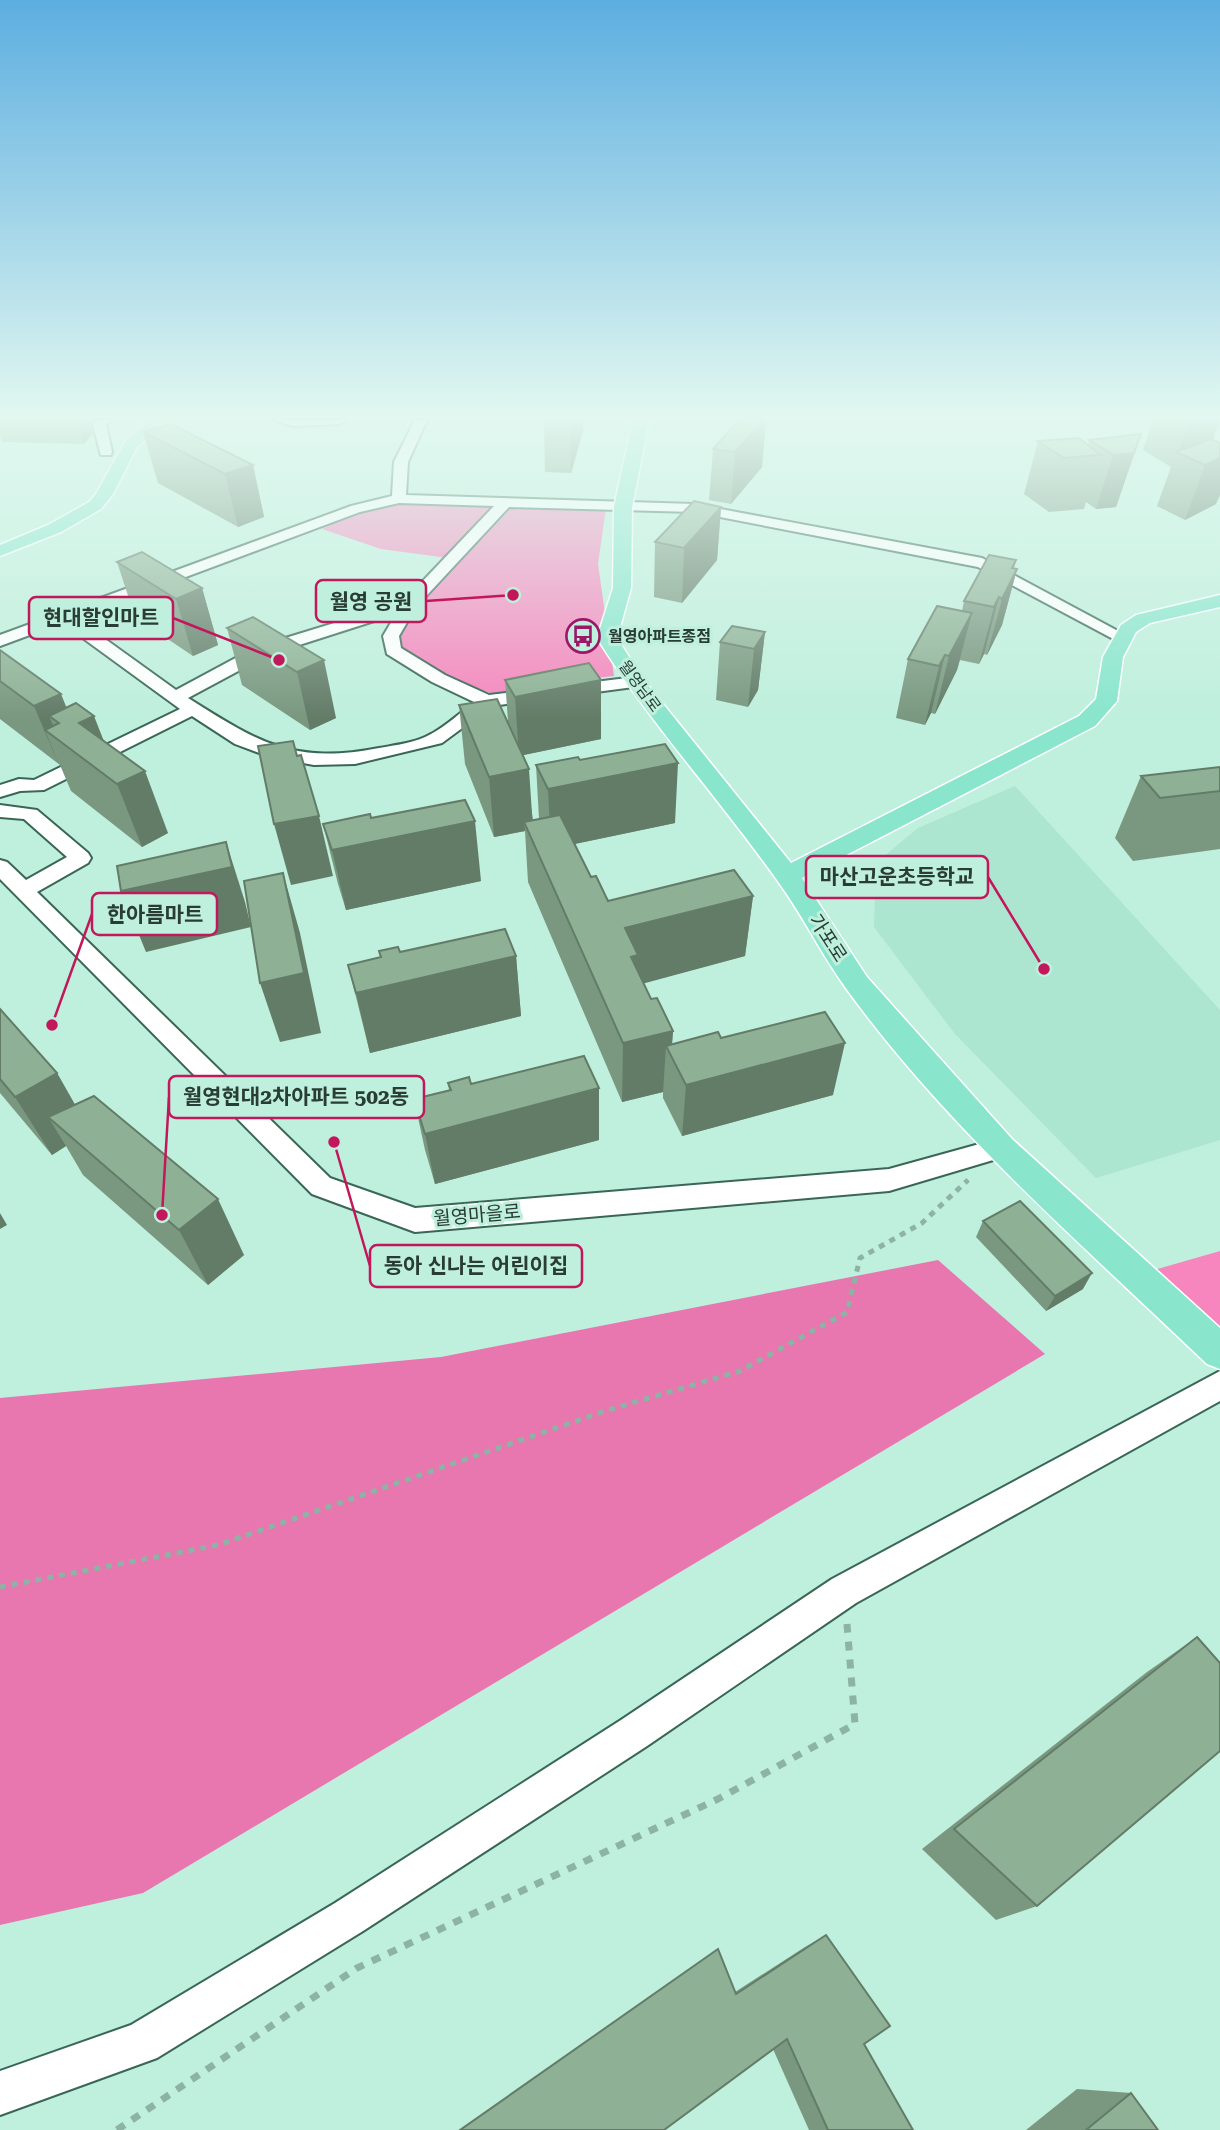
<svg xmlns="http://www.w3.org/2000/svg" width="1220" height="2130" font-family="'Roboto Serif','Noto Sans KR',serif">
  <style>
    .built { fill: #ace5d0 }
    .green { fill: #f686bd }
    .forest { fill: #e876af }
    .lines { fill: none; stroke-linecap: round; stroke-linejoin: round }
    .minor-casing { stroke: #3a6657; stroke-width: 4 }
    .major-casing { stroke: #fff; stroke-width: 3 }
    .path-far2 { stroke: #8cb3a4; stroke-width: 4.5; stroke-dasharray: 5 5; stroke-linecap: butt }
    .path-far1 { stroke: #8cb3a4; stroke-width: 5; stroke-dasharray: 6 6; stroke-linecap: butt }
    .path { stroke: #8cb3a4; stroke-width: 7; stroke-dasharray: 9 9; stroke-linecap: butt }
    .minor { fill: #fff; fill-rule: evenodd }
    .major { fill: #89e5cc; fill-rule: evenodd }
    .wall { fill: #7a9880 }
    .shaded-wall { fill: #637c68 }
    .building { fill: #8eb195; stroke: #637c68; stroke-width: 2 }
    .labels { text-anchor: middle; dominant-baseline: central; stroke-width: 6; stroke-linejoin: round; paint-order: stroke }
    .far-poi-label { font-size: 16px; font-weight: bold; fill: #293c35; stroke: #bfefdd; text-anchor: start }
    .far-street-label { font-size: 16px; fill: #293c35; stroke: #bfefdd }
    .street-label { font-size: 19px; fill: #293c35; stroke: #bfefdd }
    .leader { fill: none; stroke: #c2185b; stroke-width: 2.5 }
    .callout-dot { fill: #c2185b; stroke: #bfefdd; stroke-width: 2.5 }
    .callout { fill: #bfefdd; stroke: #c2185b; stroke-width: 2.5 }
    .callout-label { font-size: 21px; text-anchor: middle; font-weight: bold; fill: #293c35 }
  </style>
  <rect width="100%" height="100%" fill="#bfefdd"/>
  <path class="built" d="M1015,786L1220,1010V1140L1096,1178L955,1034L874,927L876,863L918,828Z"/>
  <g class="green">
    <path d="M405,501L499,504L448,558L381,549L322,529L356,511Z"/>
    <path d="M509,506L606,508L598,564L614,676L543,684L493,694L428,669L400,649L401,628L451,561Z"/>
    <path d="M1220,1251V1330L1154,1270Z"/>
  </g>
  <path class="forest" d="M938,1260L1045,1354L143,1893L0,1925V1398L441,1357Z"/>
  <g class="lines">
    <g class="minor-casing">
      <g id="minor">
        <path d="M97,420H111L106,425L112,452L111,455H101L100,452L93,424Z"/>
        <path d="M274,420H346L340,424L293,426Z"/>
        <path d="M415,420H427L408,462L406,495L694,504L982,558L1131,638L1129,641H1117L978,567L694,512L509,507L416,607L399,636L401,648L445,675L489,695L635,677L644,682L641,686L492,706L442,743L355,764L314,765L270,757L235,744L192,716L44,790L20,791L0,797V785L19,779L34,780L180,709L62,623L0,646V635L351,506L392,496L394,462ZM399,503L494,506L403,602L256,647L176,690L76,618L360,512ZM396,614L383,636L387,654L432,682L474,702C460,713 446,726 431,734C416,743 395,745 379,748C293,765 258,742 188,698L268,655Z"/>
        <path d="M0,805L37,810L88,853L91,858L88,863L37,892L330,1178L415,1208L889,1169L1001,1138L1010,1141L1014,1148L1010,1155L889,1191L415,1232L312,1194L0,879V860L7,862L26,880L67,857L24,819L0,817Z"/>
        <path d="M1220,1371V1401L856,1603L647,1746L363,1931L157,2058L0,2115V2071L131,2025L335,1903L621,1720L832,1579Z"/>
      </g>
    </g>
    <g class="major-casing">
      <g id="major">
        <path d="M149,420H167L137,447L113,494L101,509L61,532L0,556V545L48,525L89,502L96,494L125,442Z"/>
        <path d="M633,420H649L632,507L631,588L617,638L643,679L791,863L1079,716L1096,699L1103,657L1121,625L1136,615L1220,595V607L1150,623L1136,632L1123,657L1117,701L1095,726L802,878L867,977L1012,1139L1220,1328V1369L1207,1364C1083,1245 950,1131 848,991C822,956 803,915 777,880C719,798 650,723 597,638L613,588L614,507Z"/>
      </g>
    </g>
    <path class="path-far2" d="M966,1182L968,1180"/>
    <path class="path-far1" d="M0,1587L218,1545L605,1411L740,1371L847,1312L860,1258L922,1223L968,1180"/>
    <path class="path" d="M117,2130L357,1968L718,1799L855,1724L847,1624"/>
    <use href="#minor" class="minor"/>
    <use href="#major" class="major"/>
  </g>
  <g class="wall">
    <path d="M0,420H94L90,425L93,434L84,444L2,442L0,435Z"/>
    <path d="M544,420H583V431L571,473L545,472Z"/>
    <path d="M739,420H766L762,467L731,504L709,500L713,449Z"/>
    <path d="M1153,420H1220L1213,439L1216,504L1185,520L1157,506L1171,467L1143,450Z"/>
    <path d="M143,432L253,465L264,517L238,527L158,483Z"/>
    <path d="M1141,434L1116,507L1096,509L1086,502L1084,509L1049,512L1024,494L1038,441L1088,445L1089,440Z"/>
    <path d="M721,507L717,560L682,603L654,597L655,542Z"/>
    <path d="M117,562L202,588L218,645L193,656L135,617Z"/>
    <path d="M1014,569H1017L1002,625L987,655L984,654L979,664L960,660L957,670L935,714L931,713L925,725L896,718L908,659L962,611L964,601Z"/>
    <path d="M253,617L336,718L310,730L242,685L227,628Z"/>
    <path d="M765,632L758,690L748,707L716,700L720,642Z"/>
    <path d="M0,650L104,741L168,833L142,847L71,791L60,765L0,719Z"/>
    <path d="M505,680L601,739L523,755L533,820L539,819L536,765L580,760L675,823L574,844L591,877L608,901L753,896L745,956L643,983L651,999L673,1031L672,1044L721,1038L833,1095L682,1136L663,1098V1092L622,1102L528,882L525,831L494,837L465,764L459,705L508,721Z"/>
    <path d="M1220,767V849L1133,861L1115,838L1141,776Z"/>
    <path d="M371,818L481,881L346,910L338,884L323,824Z"/>
    <path d="M379,951L516,956L521,1016L370,1053L348,965L380,957Z"/>
    <path d="M0,1009L57,1073L75,1105L244,1255L208,1285L83,1175L66,1146L52,1155L0,1093Z"/>
    <path d="M448,1083L471,1084L599,1140L435,1184L425,1150L414,1099L449,1090Z"/>
    <path d="M983,1221L1083,1289L1046,1311L976,1237Z"/>
    <path d="M1197,1637L1037,1906L996,1920L922,1849L1147,1672Z"/>
    <path d="M826,1935L864,2044L913,2130H809L773,2049L735,1992L805,1947Z"/>
    <path d="M1077,2089L1131,2093L1158,2130H1026Z"/>
  </g>
  <g class="shaded-wall">
    <path d="M75,420H94L90,425L93,434L84,444Z"/>
    <path d="M571,420H583V431L571,473L570,423Z"/>
    <path d="M764,420H766L762,467L731,504L735,452Z"/>
    <path d="M1189,420H1220L1203,465L1178,453Z"/>
    <path d="M1141,434L1116,507L1096,509L1113,455Z"/>
    <path d="M1220,458V495L1216,504L1185,520L1205,465Z"/>
    <path d="M253,465L264,517L238,527L225,474Z"/>
    <path d="M721,507L717,560L682,603L684,548Z"/>
    <path d="M1016,560L1010,584L1017,569L1002,625L987,655L1002,599Z"/>
    <path d="M202,588L218,645L193,656L176,599Z"/>
    <path d="M999,597L984,654L979,664L994,607Z"/>
    <path d="M972,613L957,670L935,714L949,656Z"/>
    <path d="M765,632L758,690L748,707L754,649Z"/>
    <path d="M945,655L931,713L925,725L939,666Z"/>
    <path d="M324,660L336,718L310,730L297,672Z"/>
    <path d="M601,680V739L519,756L515,697Z"/>
    <path d="M61,694L85,753L59,723L49,716L60,741L45,730L59,765L34,706Z"/>
    <path d="M94,716L118,777L79,723Z"/>
    <path d="M678,763L675,823L551,849L548,789Z"/>
    <path d="M529,769L533,829L524,822L525,831L494,837L489,777Z"/>
    <path d="M145,771L168,833L142,847L117,784Z"/>
    <path d="M319,816L333,876L291,885L274,824Z"/>
    <path d="M475,821L481,881L346,910L332,850Z"/>
    <path d="M226,842L245,902L251,927L146,952L121,891Z"/>
    <path d="M283,873L300,933L321,1033L280,1042L260,983Z"/>
    <path d="M753,896L745,956L638,985L625,928Z"/>
    <path d="M516,956L521,1016L370,1053L356,993Z"/>
    <path d="M673,1031L671,1057L666,1046L663,1092L622,1102L623,1043Z"/>
    <path d="M845,1043L833,1095L682,1136L686,1085Z"/>
    <path d="M57,1073L90,1131L48,1117L66,1146L52,1155L15,1097Z"/>
    <path d="M599,1088V1140L435,1184L425,1134Z"/>
    <path d="M218,1199L244,1255L208,1285L179,1230Z"/>
    <path d="M0,1213L7,1225L0,1229Z"/>
    <path d="M1092,1273L1083,1289L1046,1311L1055,1296Z"/>
  </g>
  <g class="building">
    <path d="M544,420H571L570,423L543,422Z"/>
    <path d="M739,420H764L735,452L713,449Z"/>
    <path d="M171,424L253,465L225,474L143,432Z"/>
    <path d="M1141,434L1134,453L1113,455L1089,440Z"/>
    <path d="M1079,438L1101,455L1064,458L1038,441Z"/>
    <path d="M1211,439L1220,443V458L1205,465L1176,452Z"/>
    <path d="M694,501L721,507L684,548L655,542Z"/>
    <path d="M142,552L202,588L176,599L117,562Z"/>
    <path d="M989,555L1016,560L1012,568L1017,569L1002,599L999,597L994,607L964,601Z"/>
    <path d="M937,606L972,613L949,656L945,655L939,666L908,659Z"/>
    <path d="M253,617L324,660L297,672L227,628Z"/>
    <path d="M732,626L765,632L754,649L720,642Z"/>
    <path d="M0,650L61,694L34,706L0,681Z"/>
    <path d="M589,663L601,680L515,697L505,680Z"/>
    <path d="M497,699L529,769L489,777L459,705Z"/>
    <path d="M76,703L94,716L79,723L145,771L117,784L45,730L59,723L49,716Z"/>
    <path d="M293,741L297,756L301,755L319,816L274,824L258,746Z"/>
    <path d="M665,744L678,763L548,789L536,765L578,757L580,760Z"/>
    <path d="M1220,767V791L1160,798L1141,776Z"/>
    <path d="M465,800L475,821L332,850L323,824L370,814L371,818Z"/>
    <path d="M560,815L591,877L596,876L608,901L734,870L753,896L625,928L638,955L631,957L651,999L657,998L673,1031L623,1043L524,822Z"/>
    <path d="M226,842L232,867L121,891L117,866Z"/>
    <path d="M283,873L304,973L260,983L244,881Z"/>
    <path d="M505,929L516,956L356,993L348,965L381,957L379,951L398,947L400,952Z"/>
    <path d="M0,1009L57,1073L15,1097L0,1079Z"/>
    <path d="M825,1012L845,1043L686,1085L666,1046L718,1032L721,1038Z"/>
    <path d="M584,1056L599,1088L425,1134L414,1099L451,1090L448,1083L469,1077L471,1084Z"/>
    <path d="M94,1096L218,1199L179,1230L48,1117Z"/>
    <path d="M1020,1201L1092,1273L1055,1296L983,1221Z"/>
    <path d="M1197,1637L1220,1663V1751L1037,1906L954,1829Z"/>
    <path d="M826,1935L890,2026L864,2044L913,2130H828L787,2039L664,2130H460L718,1949L736,1994Z"/>
    <path d="M1131,2093L1158,2130H1086Z"/>
  </g>
  <linearGradient id="sky" x2="0" y2="1"><stop stop-color="#5caee0"/><stop offset="0.58" stop-color="#e2f8f0"/><stop offset="1" stop-color="#e2f8f0" stop-opacity="0"/></linearGradient>
  <rect width="1220" height="718" fill="url(#sky)"/>
  <defs>
    <g id="bus-ring" transform="scale(1.75)"><circle r="9.5" fill="#bfefdd" stroke="#9d1768" stroke-width="1.5"/><path d="M-5-6H5V4H4V6H2V4H-2V6H-4V4H-5ZM-3.5-4V0h7V-4ZM-3.5 1.2v1.5H-2V1.2ZM2 1.2v1.5H3.5V1.2Z" fill="#9d1768"/></g>
  </defs>
  <g fill-rule="evenodd">
    <use href="#bus-ring" x="583" y="636"/>
  </g>
  <g class="labels">
    <g class="far-poi-label">
      <text x="608" y="636">월영아파트종점</text>
    </g>
    <g class="far-street-label">
      <text transform="translate(640 686) rotate(54)">월영남로</text>
    </g>
    <g class="street-label">
      <text transform="translate(828 938) rotate(57)">가포로</text>
      <text transform="translate(477 1215) rotate(-5)">월영마을로</text>
    </g>
  </g>
  <path class="leader" d="M513 595L426 601M279 660L173 618M1044 969L988 877M52 1025L92 914M162 1215L169 1097M334 1142L370 1266"/>
  <g class="callout-dot">
    <circle cx="513" cy="595" r="7"/>
    <circle cx="279" cy="660" r="7"/>
    <circle cx="1044" cy="969" r="7"/>
    <circle cx="52" cy="1025" r="7"/>
    <circle cx="162" cy="1215" r="7"/>
    <circle cx="334" cy="1142" r="7"/>
  </g>
  <g class="callout">
    <rect x="316" y="580" width="110" height="42" rx="7"/>
    <rect x="29" y="597" width="144" height="42" rx="7"/>
    <rect x="806" y="856" width="182" height="42" rx="7"/>
    <rect x="92" y="893" width="125" height="42" rx="7"/>
    <rect x="169" y="1076" width="255" height="42" rx="7"/>
    <rect x="370" y="1245" width="212" height="42" rx="7"/>
  </g>
  <g class="callout-label">
    <text x="371" y="609">월영 공원</text>
    <text x="101" y="625">현대할인마트</text>
    <text x="897" y="884">마산고운초등학교</text>
    <text x="155" y="922">한아름마트</text>
    <text x="296" y="1104">월영현대2차아파트 502동</text>
    <text x="476" y="1273">동아 신나는 어린이집</text>
  </g>
</svg>
